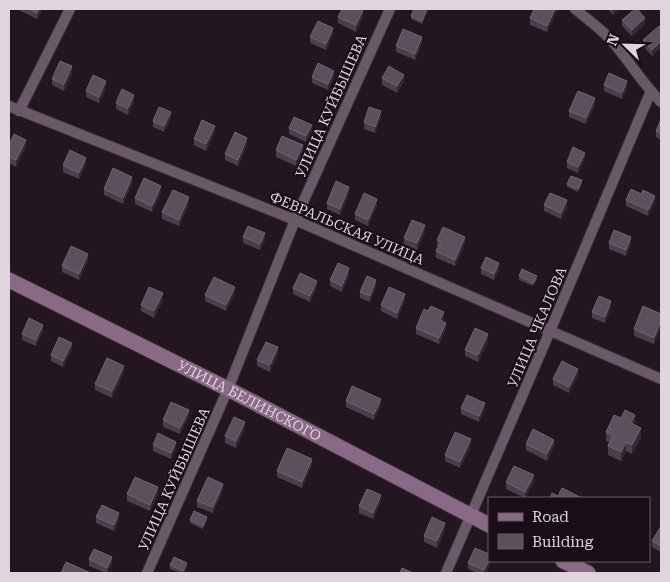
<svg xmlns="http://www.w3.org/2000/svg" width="670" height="582" font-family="'Roboto Serif',serif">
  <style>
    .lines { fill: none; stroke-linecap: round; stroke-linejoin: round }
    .street-casing { stroke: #3a3139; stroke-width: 12 }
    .secondary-casing { stroke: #3a3139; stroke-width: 17 }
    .street { stroke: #6a5a68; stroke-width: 10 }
    .secondary { stroke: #896985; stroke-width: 15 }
    .wall { fill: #4d3e4b }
    .shaded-wall { fill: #362734 }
    .building { fill: #5d4f5b; stroke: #71646f }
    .labels { text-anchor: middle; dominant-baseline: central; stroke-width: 4; stroke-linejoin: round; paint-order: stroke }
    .street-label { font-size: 14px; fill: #dfd5dd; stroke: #190d18 }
  </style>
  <rect width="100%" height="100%" fill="#231621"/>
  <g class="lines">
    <g class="street-casing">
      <g id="street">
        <path d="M575,9C586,18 600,28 610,39C628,59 642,83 661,102"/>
        <path d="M9,106L295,220L661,379"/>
        <path d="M19,111L70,9"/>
        <path d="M147,573L228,389L295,220L390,9"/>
        <path d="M446,573L550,331L651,91"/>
      </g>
    </g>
    <g class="secondary-casing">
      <g id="secondary">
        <path id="s1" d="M9,280L228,389L489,525"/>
        <path d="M563,561L588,573"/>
      </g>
    </g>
    <use href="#street" class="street"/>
    <use href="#secondary" class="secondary"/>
  </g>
  <g class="wall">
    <path d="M19,9H43L37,19L19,10Z"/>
    <path d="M557,9V10L547,32L530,25V18Z"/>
    <path d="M608,9H619L613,15Z"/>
    <path d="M428,11L422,24L411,19V16Z"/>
    <path d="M338,17H363L356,32L338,23Z"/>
    <path d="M622,20L645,24L632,36L622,26Z"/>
    <path d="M661,29V47L652,56L643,46V40Z"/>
    <path d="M333,34L326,50L310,43V37Z"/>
    <path d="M422,43L415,60L396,52V46Z"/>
    <path d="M72,73L64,91L52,85V79Z"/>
    <path d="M312,77H334L328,90L312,83Z"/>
    <path d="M382,78L404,81L397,93L382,85Z"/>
    <path d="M604,85L627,87L622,99L604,91Z"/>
    <path d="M106,88L99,103L86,97V91Z"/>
    <path d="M134,101L128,115L116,109V103Z"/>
    <path d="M595,105L586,124L569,117V111Z"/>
    <path d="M381,117L375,133L364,129V122Z"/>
    <path d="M171,118L164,132L153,127V121Z"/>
    <path d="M661,119V140L656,137V131Z"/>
    <path d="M289,128L312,131L306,142L289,134Z"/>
    <path d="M215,132L206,151L194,145V139Z"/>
    <path d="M9,145L26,146L16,167L9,163Z"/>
    <path d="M247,145L238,166L225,160V154Z"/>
    <path d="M276,150L303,151L296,166L276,157Z"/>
    <path d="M585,159L578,173L567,168V162Z"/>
    <path d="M86,164L79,179L63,172V165Z"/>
    <path d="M582,183L578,192L567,187V184Z"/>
    <path d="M132,184L123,204L104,195V189Z"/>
    <path d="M161,192L152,212L135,204V198Z"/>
    <path d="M349,194L340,215L327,209V203Z"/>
    <path d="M641,194L655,202L648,216L626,206V200Z"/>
    <path d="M189,204L179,226L162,219V212Z"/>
    <path d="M377,205L368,226L355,220V214Z"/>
    <path d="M544,205L567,207L561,219L544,211Z"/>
    <path d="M425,232L417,250L404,244V238Z"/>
    <path d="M243,237L265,240L260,250L243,243Z"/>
    <path d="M437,240L465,243L455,266L436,258V251L438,247L437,246Z"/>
    <path d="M609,243H631L626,256L609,249Z"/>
    <path d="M88,260L79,280L62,272V266Z"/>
    <path d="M481,268L499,270L494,280L481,274Z"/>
    <path d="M349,275L342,292L330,286V280Z"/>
    <path d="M519,276L537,279L533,286L519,280Z"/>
    <path d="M317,287L310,302L293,294V288Z"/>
    <path d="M376,287L370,302L360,298V292Z"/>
    <path d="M235,293L226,311L205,301V295Z"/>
    <path d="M163,300L154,318L141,311V305Z"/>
    <path d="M405,301L397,319L381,311V305Z"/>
    <path d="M611,307L605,323L592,318V312Z"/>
    <path d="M428,311L444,318L442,321L446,329L439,344L416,334V328Z"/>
    <path d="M661,314V326L654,344L634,336V329Z"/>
    <path d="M43,331L36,346L22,340V334Z"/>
    <path d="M488,340L478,362L465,356V350Z"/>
    <path d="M72,349L63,367L51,361V355Z"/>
    <path d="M278,353L270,372L257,366V360Z"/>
    <path d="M124,372L112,398L95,390V384Z"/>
    <path d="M578,375L569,393L553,385V379Z"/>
    <path d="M346,401L381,405L374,420L346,407Z"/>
    <path d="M461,408L485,409L479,422L461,414Z"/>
    <path d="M189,416L180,434L163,427V420Z"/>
    <path d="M635,425L641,437L632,454L626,451L621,461L608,455V446L609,442L606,441V432Z"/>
    <path d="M245,428L236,448L225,443V436Z"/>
    <path d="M526,444L554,446L547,461L526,450Z"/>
    <path d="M153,445L176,448L171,459L153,451Z"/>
    <path d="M471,445L460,468L445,461V455Z"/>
    <path d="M312,465L302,488L277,477V471Z"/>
    <path d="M534,481L525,498L506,489V482Z"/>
    <path d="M223,490L213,513L197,507V501Z"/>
    <path d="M127,494H158L150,511L127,501Z"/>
    <path d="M381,501L373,519L359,513V506Z"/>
    <path d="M96,517L119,519L114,531L96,523Z"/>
    <path d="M190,520H207L203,529L190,523Z"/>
    <path d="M661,526V552L652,547V541Z"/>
    <path d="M445,530L437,548L424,542V536Z"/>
    <path d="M89,559L112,563L107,573H106L89,566Z"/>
    <path d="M491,561L486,573H477L468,569V563Z"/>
    <path d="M170,565L187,566L184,573H181L170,569Z"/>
  </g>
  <g class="shaded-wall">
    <path d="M39,9H43L37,19V13Z"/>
    <path d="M428,9V11L422,24V21Z"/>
    <path d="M555,9H557V10L547,32V26Z"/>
    <path d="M613,9H619L613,15Z"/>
    <path d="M363,10V17L356,32V25Z"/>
    <path d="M645,18V24L632,36V30Z"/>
    <path d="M333,28V34L326,50V44Z"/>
    <path d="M422,37V43L415,60V54Z"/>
    <path d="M661,41V47L652,56V50Z"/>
    <path d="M72,66V73L64,91V84Z"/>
    <path d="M334,71V77L328,90V84Z"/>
    <path d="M404,75V81L397,93V86Z"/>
    <path d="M106,81V88L99,103V97Z"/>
    <path d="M627,81V87L622,99V93Z"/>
    <path d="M134,95V101L128,115V108Z"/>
    <path d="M595,98V105L586,124V118Z"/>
    <path d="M381,111V117L375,133V127Z"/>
    <path d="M171,112V118L164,132V126Z"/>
    <path d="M312,125V131L306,142V136Z"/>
    <path d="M215,126V132L206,151V144Z"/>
    <path d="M247,138V145L238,166V160Z"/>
    <path d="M26,140V146L16,167V160Z"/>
    <path d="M303,145V151L296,166V160Z"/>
    <path d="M585,153V159L578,173V167Z"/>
    <path d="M86,158V164L79,179V173Z"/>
    <path d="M132,177V184L123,204V198Z"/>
    <path d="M161,186V192L152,212V206Z"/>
    <path d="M349,187V194L340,215V209Z"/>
    <path d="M655,196V202L648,216V210Z"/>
    <path d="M189,197V204L179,226V220Z"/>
    <path d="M377,199V205L368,226V220Z"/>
    <path d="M567,200V207L561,219V213Z"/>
    <path d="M425,225V232L417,250V243Z"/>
    <path d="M265,233V240L260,250V244Z"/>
    <path d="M465,237V243L455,266V260Z"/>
    <path d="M631,237V243L626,256V250Z"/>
    <path d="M88,254V260L79,280V274Z"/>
    <path d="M499,263V270L494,280V274Z"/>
    <path d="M349,268V275L342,292V286Z"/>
    <path d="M376,280V287L370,302V296Z"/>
    <path d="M317,281V287L310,302V296Z"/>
    <path d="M235,287V293L226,311V305Z"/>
    <path d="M163,293V300L154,318V311Z"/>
    <path d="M405,294V301L397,319V313Z"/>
    <path d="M611,301V307L605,323V317Z"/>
    <path d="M444,312V318L440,326V320Z"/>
    <path d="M661,320V326L654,344V338Z"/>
    <path d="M446,323V329L439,344V338Z"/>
    <path d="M43,325V331L36,346V340Z"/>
    <path d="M488,334V340L478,362V355Z"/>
    <path d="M72,343V349L63,367V361Z"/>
    <path d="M278,347V353L270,372V365Z"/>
    <path d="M124,366V372L112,398V391Z"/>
    <path d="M578,369V375L569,393V387Z"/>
    <path d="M381,399V405L374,420V414Z"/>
    <path d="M485,403V409L479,422V416Z"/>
    <path d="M189,410V416L180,434V428Z"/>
    <path d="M635,415V424L631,423Z"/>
    <path d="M245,422V428L236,448V441Z"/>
    <path d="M641,428V437L632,454V445Z"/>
    <path d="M471,439V445L460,468V462Z"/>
    <path d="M554,440V446L547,461V454Z"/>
    <path d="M176,442V448L171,459V453Z"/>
    <path d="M626,442V451L621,461V452Z"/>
    <path d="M312,459V465L302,488V482Z"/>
    <path d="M534,475V481L525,498V492Z"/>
    <path d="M223,484V490L213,513V507Z"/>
    <path d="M158,487V494L150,511V505Z"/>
    <path d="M381,495V501L373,519V513Z"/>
    <path d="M119,513V519L114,531V525Z"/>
    <path d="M207,517V520L203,529V526Z"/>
    <path d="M445,523V530L437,548V541Z"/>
    <path d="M112,557V563L107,573V568Z"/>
    <path d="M489,561H491L486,573H484V570Z"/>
    <path d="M187,563V566L183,573V571Z"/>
  </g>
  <g class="building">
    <path d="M29,9H39L37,13Z"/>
    <path d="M342,9H359L363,10L356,25L338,17Z"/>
    <path d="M414,9H427L422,21L411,16Z"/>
    <path d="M534,9H555L547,26L530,18Z"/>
    <path d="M635,9H637L645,18L632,30L622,20Z"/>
    <path d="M318,21L333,28L326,44L310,37Z"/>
    <path d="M659,26L661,29V41L652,50L643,40Z"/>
    <path d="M403,29L422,37L415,54L396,46Z"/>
    <path d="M60,61L72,66L64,84L52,79Z"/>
    <path d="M318,63L334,71L328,84L312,77Z"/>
    <path d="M389,66L404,75L397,86L382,78Z"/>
    <path d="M609,73L627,81L622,93L604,85Z"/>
    <path d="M93,75L106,81L99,97L86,91Z"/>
    <path d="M122,89L134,95L128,108L116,103Z"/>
    <path d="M578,91L595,98L586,118L569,111Z"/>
    <path d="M159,107L171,112L164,126L153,121Z"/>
    <path d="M369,107L381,111L375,127L364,122Z"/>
    <path d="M294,117L312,125L306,136L289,128Z"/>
    <path d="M661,119V133L656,131Z"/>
    <path d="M202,120L215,126L206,144L194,139Z"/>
    <path d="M235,132L247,138L238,160L225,154Z"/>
    <path d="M14,134L26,140L16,160L9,157V145Z"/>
    <path d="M282,136L303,145L296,160L276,150Z"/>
    <path d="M573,147L585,153L578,167L567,162Z"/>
    <path d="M70,150L86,158L79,173L63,165Z"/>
    <path d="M113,168L132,177L123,198L104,189Z"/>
    <path d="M571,176L582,180L578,189L567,184Z"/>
    <path d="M144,178L161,186L152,206L135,198Z"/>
    <path d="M336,181L349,187L340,209L327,203Z"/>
    <path d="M631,189L641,194L643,190L655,196L648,210L626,200Z"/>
    <path d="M173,190L189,197L179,220L162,212Z"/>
    <path d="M364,193L377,199L368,220L355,214Z"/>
    <path d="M550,193L567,200L561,213L544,205Z"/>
    <path d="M412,220L425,225L417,243L404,238Z"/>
    <path d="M248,226L265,233L260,244L243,237Z"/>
    <path d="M443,227L465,237L455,260L436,251L441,242L437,240Z"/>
    <path d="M614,230L631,237L626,250L609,243Z"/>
    <path d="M71,246L88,254L79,274L62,266Z"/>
    <path d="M486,257L499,263L494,274L481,268Z"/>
    <path d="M338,263L349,268L342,286L330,280Z"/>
    <path d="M522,269L537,276L533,283L519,276Z"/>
    <path d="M300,273L317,281L310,296L293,288Z"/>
    <path d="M367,276L376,280L370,296L360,292Z"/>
    <path d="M214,277L235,287L226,305L205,295Z"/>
    <path d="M149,287L163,293L154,311L141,305Z"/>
    <path d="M389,287L405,294L397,313L381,305Z"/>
    <path d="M599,296L611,301L605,317L592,312Z"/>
    <path d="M431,306L444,312L440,320L446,323L439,338L416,328L424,309L428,311Z"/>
    <path d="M643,306L661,314V320L654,338L634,329Z"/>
    <path d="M29,318L43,325L36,340L22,334Z"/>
    <path d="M475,328L488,334L478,355L465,350Z"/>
    <path d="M59,337L72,343L63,361L51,355Z"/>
    <path d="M266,342L278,347L270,365L257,360Z"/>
    <path d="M107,358L124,366L112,391L95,384Z"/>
    <path d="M562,361L578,369L569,387L553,379Z"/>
    <path d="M352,386L381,399L374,414L346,401Z"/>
    <path d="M467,395L485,403L479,416L461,408Z"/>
    <path d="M171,402L189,410L180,428L163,420Z"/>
    <path d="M625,410L635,415L631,423L641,428L632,445L626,442L621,452L608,446L613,435L606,432L614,415L621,418Z"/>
    <path d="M234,417L245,422L236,441L225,436Z"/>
    <path d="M533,429L554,440L547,454L526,444Z"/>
    <path d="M455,432L471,439L460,462L445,455Z"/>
    <path d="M158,433L176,442L171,453L153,445Z"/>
    <path d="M287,448L312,459L302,482L277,471Z"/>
    <path d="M514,466L534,475L525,492L506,482Z"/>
    <path d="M135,477L158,487L150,505L127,494Z"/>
    <path d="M208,477L223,484L213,507L197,501Z"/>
    <path d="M562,488L582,498H550L552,493L558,496Z"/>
    <path d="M367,489L381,495L373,513L359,506Z"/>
    <path d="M102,505L119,513L114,525L96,517Z"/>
    <path d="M194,511L207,517L203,526L190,520Z"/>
    <path d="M432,517L445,523L437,541L424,536Z"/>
    <path d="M661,526V546L652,541Z"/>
    <path d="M475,548L489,554V560L484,570L468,563Z"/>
    <path d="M94,549L112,557L107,568L89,559Z"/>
    <path d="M174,557L187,563L183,571L170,565Z"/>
    <path d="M66,562L91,573H61Z"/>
    <path d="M402,568L413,573H400Z"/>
  </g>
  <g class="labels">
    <g class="street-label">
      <text transform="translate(331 106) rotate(-66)">УЛИЦА КУЙБЫШЕВА</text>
      <text transform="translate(347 228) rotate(23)">ФЕВРАЛЬСКАЯ УЛИЦА</text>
      <text transform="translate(537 327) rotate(-67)">УЛИЦА ЧКАЛОВА</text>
      <text stroke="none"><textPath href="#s1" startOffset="269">УЛИЦА БЕЛИНСКОГО</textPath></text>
      <text transform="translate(174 479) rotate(-66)">УЛИЦА КУЙБЫШЕВА</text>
    </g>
  </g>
  <rect width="670" height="582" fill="none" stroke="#dfd5dd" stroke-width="20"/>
  <rect x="488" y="497" width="162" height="65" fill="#190d18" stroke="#685d67"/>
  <rect x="498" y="513" width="25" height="8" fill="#896985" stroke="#685d67"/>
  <text x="532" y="522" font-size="15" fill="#dfd5dd">Road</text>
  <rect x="498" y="534" width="25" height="15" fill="#5d4f5b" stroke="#685d67"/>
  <text x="532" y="547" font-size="15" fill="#dfd5dd">Building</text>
  <g transform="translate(625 45) rotate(293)" stroke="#190d18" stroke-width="4" paint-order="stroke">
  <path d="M0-4L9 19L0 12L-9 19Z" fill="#dfd5dd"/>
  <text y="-8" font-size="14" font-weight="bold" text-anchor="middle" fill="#dfd5dd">N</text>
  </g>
</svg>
